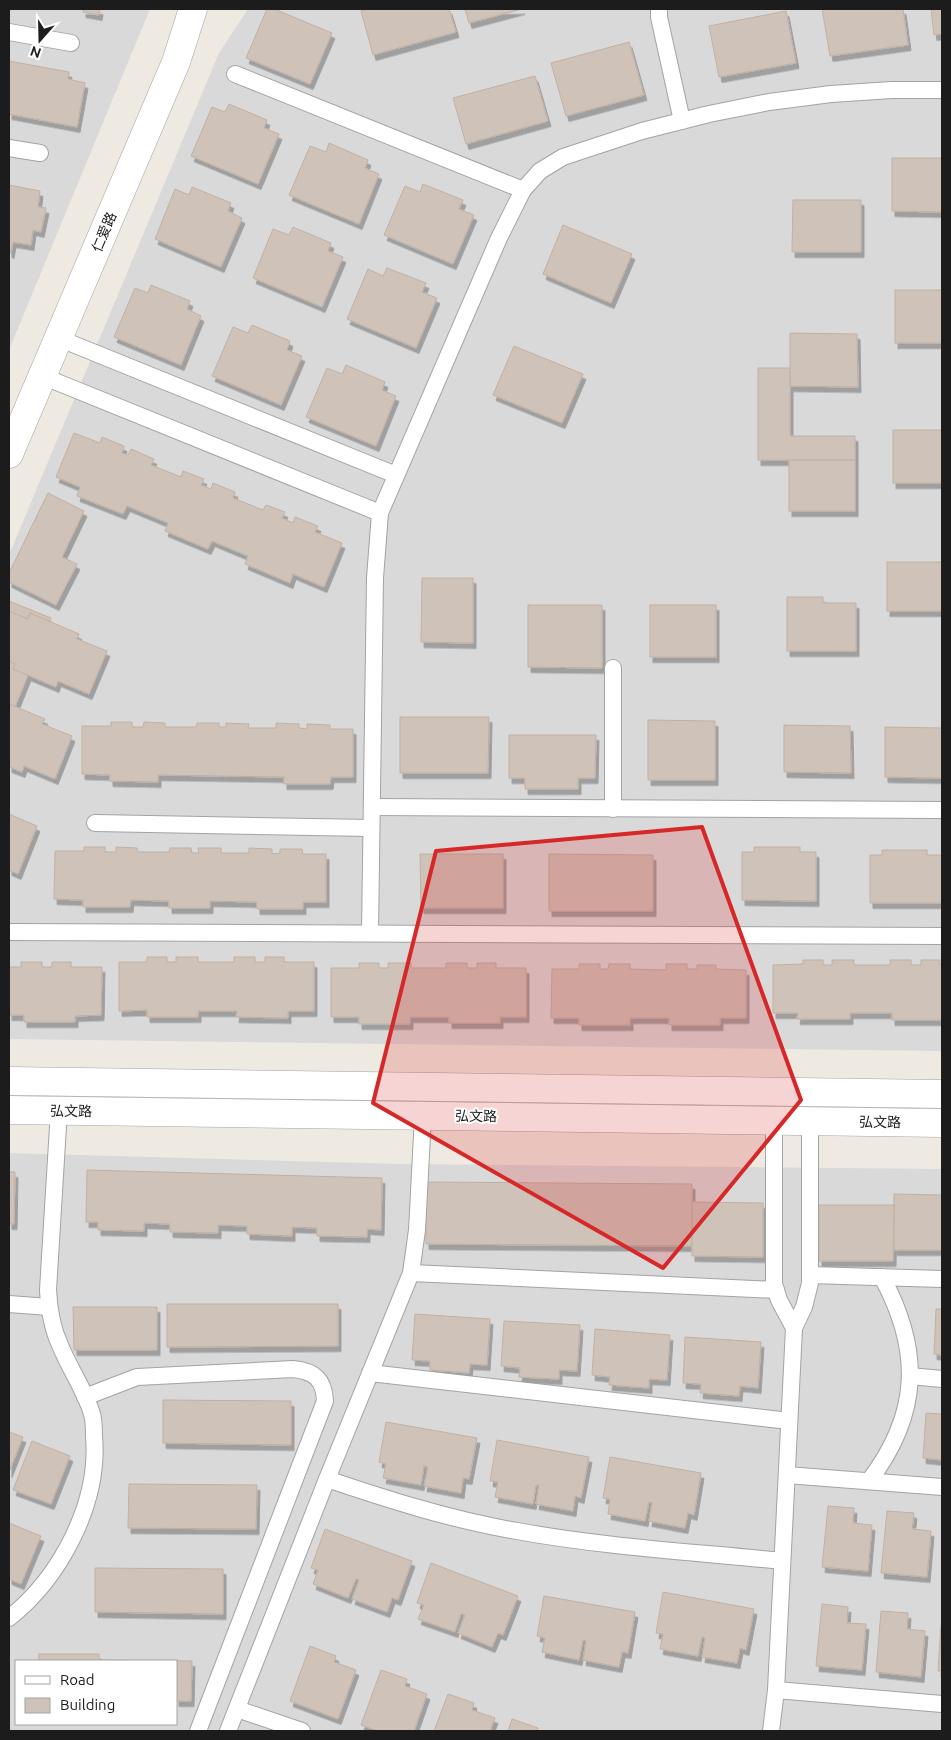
<svg xmlns="http://www.w3.org/2000/svg" width="951" height="1740" font-family="Ubuntu,'Noto Sans SC',sans-serif">
  <style>
    .residential { fill: #dad9d9; fill-rule: evenodd }
    .building { fill: #cfc3b9; stroke: #c1b0a2; filter: url(#shadow) }
    .lines { fill: none; stroke-linecap: round; stroke-linejoin: round }
    .service-casing { stroke: #a3a3a3; stroke-width: 18 }
    .tertiary-casing { stroke: #a3a3a3; stroke-width: 29 }
    .service { stroke: #fff; stroke-width: 16 }
    .tertiary { stroke: #fff; stroke-width: 28 }
    .marked { fill: #d62828; fill-opacity: 0.2; stroke: #d62828; stroke-width: 4; stroke-linejoin: round }
    .labels { text-anchor: middle; dominant-baseline: central; stroke-width: 4; stroke-linejoin: round; paint-order: stroke }
    .street-label { font-size: 14px; fill: #1c1c1c; stroke: #fff }
  </style>
  <defs>
    <filter id="shadow"><feDropShadow dx="3" dy="5.5" stdDeviation="0" flood-color="#0004"/></filter>
  </defs>
  <rect width="100%" height="100%" fill="#efeae1"/>
  <g class="residential">
    <path d="M9,9H150L9,350Z"/>
    <path d="M248,9H942V1051L9,1039V555L219,53Z"/>
    <path d="M9,1153L401,1164L942,1169V1731H9ZM16,1661H176V1724H16Z"/>
  </g>
  <g class="building">
    <path d="M83,9H100L99,15L83,12Z"/>
    <path d="M267,9H274L332,33L310,84L246,58Z"/>
    <path d="M367,9H449L456,32L373,55L361,11Z"/>
    <path d="M465,9H522L469,23Z"/>
    <path d="M822,9H903L908,45L830,56Z"/>
    <path d="M931,9H942V34L934,35Z"/>
    <path d="M786,11L796,63L719,77L709,26Z"/>
    <path d="M629,42L644,95L566,116L551,63Z"/>
    <path d="M9,61L69,72L68,79L85,83L77,127L9,114Z"/>
    <path d="M535,76L548,121L466,144L453,98Z"/>
    <path d="M229,104L267,120L264,128L279,134L258,184L191,156L212,107L225,112Z"/>
    <path d="M329,143L368,160L365,168L379,174L359,224L289,195L310,146L326,152Z"/>
    <path d="M892,158H942V212L892,211Z"/>
    <path d="M423,184L463,200L459,209L474,215L453,264L384,235L405,186L420,192Z"/>
    <path d="M9,185L40,191L38,207L46,208L41,232L33,230L31,245L13,242L11,253L9,252Z"/>
    <path d="M192,187L231,203L228,211L242,218L221,267L155,239L175,189L189,195Z"/>
    <path d="M793,200H861V252H792Z"/>
    <path d="M563,225L632,254L611,303L543,274Z"/>
    <path d="M293,227L331,243L328,251L343,257L322,307L253,278L273,229L289,235Z"/>
    <path d="M387,268L426,283L422,292L437,298L416,348L347,319L368,269L383,276Z"/>
    <path d="M151,285L190,301L187,309L201,316L181,365L114,337L135,288L148,293Z"/>
    <rect x="895" y="290" width="47" height="53"/>
    <path d="M252,325L290,341L287,350L302,356L281,405L212,376L233,327L248,333Z"/>
    <path d="M790,333L857,334L858,387L790,386Z"/>
    <path d="M514,346L583,374L562,423L493,395Z"/>
    <path d="M346,365L385,382L382,390L396,396L376,446L306,417L327,368L342,374Z"/>
    <path d="M758,368H790V436H855V460H758Z"/>
    <rect x="893" y="430" width="49" height="53"/>
    <path d="M74,433L100,443L102,437L124,446L122,453L128,455L131,449L154,459L151,465L181,477L183,471L204,479L201,485L211,489L213,483L235,492L233,498L263,510L266,505L285,512L282,518L293,523L295,517L318,526L315,532L342,543L324,587L293,574L290,583L245,564L248,556L212,541L208,549L165,531L168,523L127,506L123,514L77,496L80,487L56,477Z"/>
    <rect x="789" y="460" width="66" height="51"/>
    <path d="M48,493L84,511L62,557L77,564L56,605L9,582V573Z"/>
    <rect x="887" y="562" width="55" height="49"/>
    <path d="M422,578H473V643L421,642Z"/>
    <path d="M787,597H823V603H856V651H787Z"/>
    <path d="M9,601L51,618L9,722Z"/>
    <path d="M528,605H602V668L528,667Z"/>
    <rect x="650" y="605" width="66" height="52"/>
    <path d="M9,611L28,619L30,613L79,634L77,639L107,651L89,694L58,681L56,687L13,669L15,664L9,661Z"/>
    <path d="M9,704L45,719L42,724L72,736L55,779L24,766L22,772L9,767Z"/>
    <path d="M400,717H489L488,773H400Z"/>
    <path d="M648,720L715,721V780H648Z"/>
    <path d="M111,722H132V727H143L144,722L165,723V727H196L197,723H219V727H226V723L249,724L248,728H276V723L299,724V728L307,729V724L330,725V729H353V777H331L330,784H284V777L158,775V782L110,781V775L82,774V726H111Z"/>
    <path d="M784,725L850,726L851,773L784,772Z"/>
    <path d="M885,727L942,728V778L885,777Z"/>
    <path d="M509,735H596L595,778H578V789H525V778H509Z"/>
    <path d="M9,814L37,826L18,874L9,870Z"/>
    <path d="M84,847H105V852H116V847L137,848L138,852H169L170,848H191L192,853H199L198,848H221V853H249V848L272,849V854L280,853V849H302L303,854H326V902H303V909H257V902L210,901V908H169V901L131,900L130,907H83V900L54,899L55,851H84Z"/>
    <path d="M754,847H800V852H816V901L742,900V852H754Z"/>
    <path d="M882,850H927V855H942V903H870V855H882Z"/>
    <path d="M420,854H503V908H421Z"/>
    <path d="M549,854L653,855V911H549Z"/>
    <path d="M147,957H167V962H176V957H198V962H234V957H255V962H265V957H284V962H314V1011H288V1018L236,1017L237,1011H198V1017H147V1010L119,1011V962H147Z"/>
    <path d="M803,960H823V965H832V960H854V965H890V960H911V965H921V960H940V965H942V1020H892V1013H850V1019H797L798,1013H773V965L803,964Z"/>
    <path d="M21,962H42V967H52V962H71V967H102L101,1015L75,1016V1022H24V1015H9V967H21Z"/>
    <path d="M359,963H379V968H388V963H411V968H446V963H467V968H477V963H496V968H526V1017H500V1023H449V1017H410V1024H359V1017H331V968H359Z"/>
    <path d="M579,964H600V969H608L609,964H630V969L666,970V964H687V969H697V965H716V969L746,970V1018H720V1025H669V1018H630V1025H579V1018H551L552,969H579Z"/>
    <path d="M87,1170L382,1178L381,1230L367,1229V1237L317,1236V1228L292,1227V1236L247,1234V1226L218,1225V1233L170,1232V1224L144,1223V1231L98,1230V1222H86Z"/>
    <path d="M9,1172H15L14,1224H9Z"/>
    <path d="M426,1182L692,1184V1246L426,1244Z"/>
    <path d="M894,1194L942,1195V1250H894Z"/>
    <path d="M692,1202L763,1203V1257L692,1256Z"/>
    <path d="M819,1205H894L893,1261H819Z"/>
    <path d="M167,1304H338V1346L167,1347Z"/>
    <path d="M73,1307H157V1350H74Z"/>
    <path d="M936,1309H942V1355L934,1354Z"/>
    <path d="M415,1314L490,1319L487,1365L470,1364L469,1373L430,1370V1361L412,1360Z"/>
    <path d="M504,1321L580,1325L577,1371L559,1370V1379L519,1377L520,1368L501,1366Z"/>
    <path d="M595,1329L670,1335L667,1380L649,1379V1388L609,1385L610,1377L592,1375Z"/>
    <path d="M685,1337L761,1342L758,1388L740,1386L739,1396L700,1393L701,1384L683,1383Z"/>
    <path d="M163,1400L291,1401V1445L163,1443Z"/>
    <path d="M926,1413L942,1414V1471V1460L923,1458Z"/>
    <path d="M386,1422L477,1438L469,1479L463,1478L461,1493L424,1486L428,1467L424,1466L421,1485L383,1478L386,1464L379,1462Z"/>
    <path d="M9,1432L23,1437L9,1472Z"/>
    <path d="M497,1440L589,1457L581,1498L575,1496L573,1511L536,1504L539,1485H536L533,1504L495,1497L498,1482L490,1481Z"/>
    <path d="M32,1441L70,1456L51,1504L13,1490Z"/>
    <path d="M610,1457L701,1473L694,1515L688,1513L685,1528L649,1521L652,1503L649,1502L645,1521L608,1514L610,1499L603,1498Z"/>
    <path d="M129,1484L257,1485L256,1529L128,1528Z"/>
    <path d="M828,1506L854,1508L853,1523L872,1525L868,1571L822,1567Z"/>
    <path d="M887,1511L914,1513L912,1529L931,1531L927,1577L881,1573Z"/>
    <path d="M9,1523L41,1536L21,1584L9,1579Z"/>
    <path d="M325,1529L412,1561L398,1600L392,1598L387,1612L352,1599L359,1580L356,1579L348,1598L313,1584L318,1570L311,1568Z"/>
    <path d="M431,1563L518,1596L503,1635L498,1633L492,1647L458,1633L465,1615L461,1614L455,1632L418,1619L424,1605L417,1603Z"/>
    <path d="M95,1568L223,1569V1614L95,1612Z"/>
    <path d="M663,1592L754,1609L746,1650L740,1648L737,1663L702,1657L705,1638L702,1637L698,1656L660,1649L663,1634L656,1633Z"/>
    <path d="M544,1596L635,1612L628,1653L622,1652L619,1667L583,1660L586,1641L583,1640L579,1660L542,1652L545,1638L537,1636Z"/>
    <path d="M822,1604L848,1607L847,1623L866,1624L862,1670L816,1666Z"/>
    <path d="M881,1611L908,1613L907,1629L925,1631L921,1677L876,1672Z"/>
    <path d="M941,1625H942V1671H938Z"/>
    <path d="M310,1646L336,1656L334,1662L356,1670L338,1719L290,1701Z"/>
    <rect x="39" y="1654" width="60" height="7"/>
    <path d="M105,1660L192,1661L191,1701H176V1661H105Z"/>
    <path d="M381,1670L407,1679L405,1686L427,1694L414,1731H378L361,1725Z"/>
    <path d="M448,1694L474,1703L472,1710L495,1718L490,1731H434Z"/>
    <path d="M512,1719L538,1728L537,1731H508Z"/>
  </g>
  <g class="lines">
    <g class="service-casing">
      <g id="service">
        <path d="M659,9V17L682,121"/>
        <path d="M9,32L71,43"/>
        <path d="M235,74L523,190"/>
        <path d="M9,148L40,153"/>
        <path d="M58,338L396,475"/>
        <path d="M42,376L380,513"/>
        <path d="M613,668V809"/>
        <path d="M372,807L942,810"/>
        <path d="M95,823L371,828"/>
        <path d="M10,932L942,936"/>
        <path d="M370,933L375,578L380,513L499,238L523,190L540,171L563,157L642,131L709,114L769,102L831,94L892,90H942"/>
        <path d="M774,1120V1284L779,1300L794,1328"/>
        <path d="M411,1273L776,1290"/>
        <path d="M810,1275L942,1279"/>
        <path d="M9,1304L49,1307"/>
        <path d="M370,1373L789,1421"/>
        <path d="M910,1376L942,1379"/>
        <path d="M85,1397L137,1377L293,1369C314,1371 324,1379 325,1401L198,1731"/>
        <path d="M787,1475L942,1487"/>
        <path d="M327,1479C389,1500 452,1520 517,1531C605,1547 694,1552 782,1561"/>
        <path d="M869,1481C920,1414 922,1351 882,1277"/>
        <path d="M9,1618C60,1578 100,1503 94,1436C94,1429 94,1421 92,1414C85,1390 69,1368 60,1345C52,1328 49,1309 48,1290L59,1110"/>
        <path d="M776,1690L942,1704"/>
        <path d="M237,1709L302,1731"/>
        <path d="M228,1731L327,1479L411,1273L417,1230L423,1116"/>
        <path d="M771,1731L776,1690L794,1328L804,1307L810,1283V1121"/>
      </g>
    </g>
    <g class="tertiary-casing">
      <g id="tertiary">
        <path d="M9,454L176,62L193,9"/>
        <path d="M9,1081L942,1094"/>
        <path d="M9,1110L942,1123"/>
      </g>
    </g>
    <use href="#service" class="service"/>
    <use href="#tertiary" class="tertiary"/>
  </g>
  <path class="marked" d="M702,827L801,1100L663,1268L373,1103L436,851Z"/>
  <g class="labels">
    <g class="street-label">
      <text transform="translate(104 232) rotate(-67)">仁爱路</text>
      <text transform="translate(71 1111) rotate(1)">弘文路</text>
      <text transform="translate(476 1116) rotate(1)">弘文路</text>
      <text transform="translate(880 1122) rotate(1)">弘文路</text>
    </g>
  </g>
  <rect width="951" height="1740" fill="none" stroke="#1c1c1c" stroke-width="20"/>
  <rect x="15" y="1660" width="162" height="65" fill="#ffffff" stroke="#a4a4a4"/>
  <rect x="25" y="1676" width="25" height="8" fill="#ffffff" stroke="#a4a4a4"/>
  <text x="60" y="1685" font-size="15" fill="#1c1c1c">Road</text>
  <rect x="25" y="1698" width="25" height="15" fill="#cfc3b9" stroke="#a4a4a4"/>
  <text x="60" y="1710" font-size="15" fill="#1c1c1c">Building</text>
  <g transform="translate(40 40) rotate(200)" stroke="#ffffff" stroke-width="4" paint-order="stroke">
  <path d="M0-4L9 19L0 12L-9 19Z" fill="#1c1c1c"/>
  <text y="-8" font-size="14" font-weight="bold" text-anchor="middle" fill="#1c1c1c">N</text>
  </g>
</svg>
